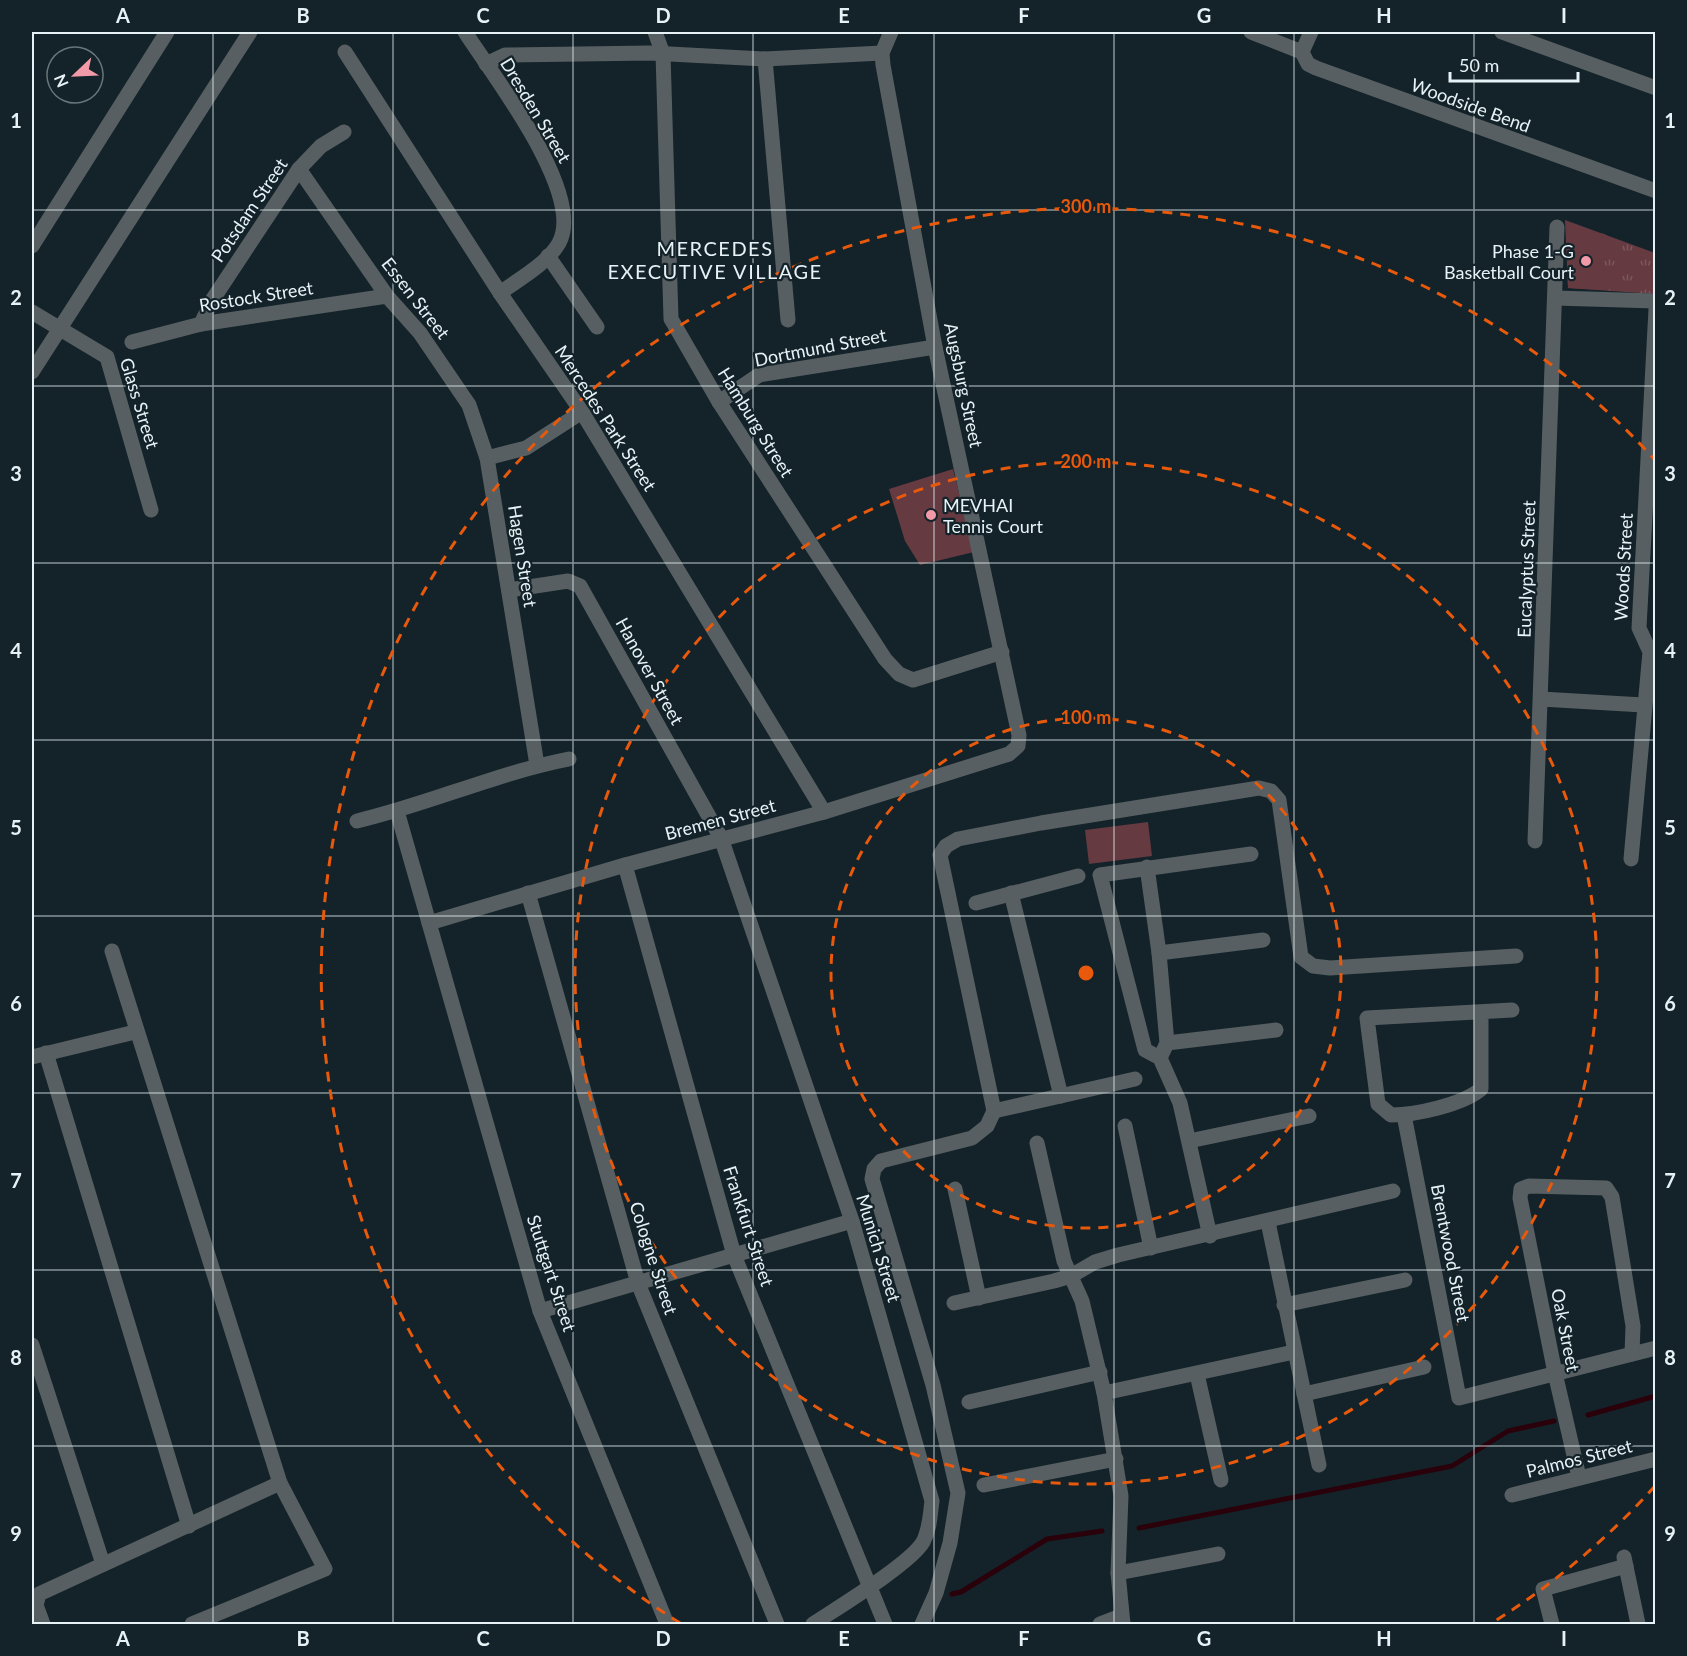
<svg xmlns="http://www.w3.org/2000/svg" width="1687" height="1656" font-family="Lato,sans-serif">
  <style>
    .park { fill: url(#park-tufts) }
    .pitch { fill: #653a41 }
    .lines { fill: none; stroke-linecap: round; stroke-linejoin: round }
    .stream { stroke: #2a000b; stroke-width: 5 }
    .minor { stroke: #575f62; stroke-width: 15 }
    .tertiary { stroke: #575f62; stroke-width: 15 }
    .grid { fill: none; stroke: #e7f2f6; stroke-width: 1.5; stroke-opacity: 0.55 }
    .ring { fill: none; stroke: #e8590c; stroke-width: 3; stroke-dasharray: 10 8 }
    .poi-dot { fill: #f39aa8; stroke: #132329; stroke-width: 2 }
    .labels { text-anchor: middle; dominant-baseline: central; stroke-width: 4.5; stroke-linejoin: round; paint-order: stroke }
    .street-label { font-size: 18px; fill: #e7f2f6; stroke: #132329 }
    .poi-label { font-size: 18px; fill: #e7f2f6; stroke: #132329; text-anchor: end }
    .neighbourhood-label { font-size: 20px; letter-spacing: 1.5px; fill: #e7f2f6; stroke: #132329 }
    .centre { fill: #e8590c; stroke: #132329; stroke-width: 3 }
    .ring-label { font-size: 18px; text-anchor: middle; font-weight: bold; fill: #e8590c; stroke: #132329; stroke-width: 4.5; stroke-linejoin: round; paint-order: stroke }
    .neatline { fill: none; stroke: #e7f2f6; stroke-width: 2 }
    .grid-label { font-size: 20px; text-anchor: middle; font-weight: bold; fill: #e7f2f6 }
  </style>
  <defs>
    <pattern id="park-tufts" width="24" height="20" patternUnits="userSpaceOnUse" patternTransform="scale(1.5)"><rect width="24" height="20" fill="#653a41"/><path d="M3 7l-1-3M5 7V3M7 7l1-3M15 17l-1-3M17 17v-4M19 17l1-3" fill="none" stroke="#7b575d"/></pattern>
  </defs>
  <rect width="100%" height="100%" fill="#132329"/>
  <path class="park" d="M1565,220L1655,253V294L1568,288Z"/>
  <g class="pitch">
    <path d="M1566,227L1605,234L1603,290L1568,288Z"/>
    <path d="M953,469L974,552L920,565L905,541L889,489Z"/>
    <path d="M1148,822L1152,856L1089,864L1085,830Z"/>
  </g>
  <g class="lines">
    <g class="stream">
      <path d="M1588,1415L1656,1396"/>
      <path d="M1139,1528L1452,1466L1508,1431L1554,1421"/>
      <path d="M952,1594L961,1592L1047,1539L1102,1531"/>
    </g>
    <g class="minor">
      <path d="M465,32C492,74 586,194 559,243C547,264 519,279 500,293"/>
      <path d="M655,32L663,54L671,319L674,324L719,402L885,659L899,674L913,680L1002,652"/>
      <path d="M1251,32L1302,52"/>
      <path d="M1311,32L1302,52L1308,64L1316,68L1656,191"/>
      <path d="M1502,32L1656,88"/>
      <path d="M345,52L500,293L582,412L824,812"/>
      <path d="M765,59L788,320"/>
      <path d="M486,64L505,55L651,53L765,59L882,53"/>
      <path d="M299,169L387,296L420,333L469,405L487,458L537,765"/>
      <path d="M548,256L597,327"/>
      <path d="M1555,298L1656,301"/>
      <path d="M32,312L107,357L151,510"/>
      <path d="M201,324L211,302L299,169L321,146L344,132"/>
      <path d="M132,342L201,324L387,296"/>
      <path d="M32,372L250,32"/>
      <path d="M719,402L759,375L935,347"/>
      <path d="M487,458L526,448L582,412"/>
      <path d="M509,590L568,581L580,586L721,838L852,1221L932,1501C930,1515 930,1529 923,1542C910,1564 837,1608 813,1624"/>
      <path d="M1541,699L1643,705"/>
      <path d="M397,811L540,1311L667,1624"/>
      <path d="M357,821C429,804 497,773 569,759"/>
      <path d="M1535,841L1557,227"/>
      <path d="M1631,859L1650,652L1639,628L1656,309"/>
      <path d="M625,865L734,1255L885,1624"/>
      <path d="M1147,867L1159,953L1167,1043L1160,1058"/>
      <path d="M528,893L638,1283L777,1624"/>
      <path d="M1011,893L1061,1096"/>
      <path d="M976,903L1078,876"/>
      <path d="M429,923L625,865L824,812L1009,754L1018,746L1019,735L935,347L883,65L882,53L891,32"/>
      <path d="M112,951L280,1483L325,1569L192,1624"/>
      <path d="M1159,953L1263,940"/>
      <path d="M1481,1013V1089C1462,1105 1415,1115 1391,1115L1378,1104L1367,1018L1512,1010"/>
      <path d="M1167,1043L1276,1030"/>
      <path d="M46,1053L189,1526"/>
      <path d="M32,1057L135,1032"/>
      <path d="M994,1111L1135,1079"/>
      <path d="M1404,1115L1459,1398L1656,1348"/>
      <path d="M1125,1126L1151,1248"/>
      <path d="M1189,1141L1309,1116"/>
      <path d="M1037,1143L1064,1261L1082,1301L1104,1393L1121,1496L1118,1573L1123,1624"/>
      <path d="M955,1189L979,1298"/>
      <path d="M1268,1222L1319,1465"/>
      <path d="M1210,1236L1180,1103L1160,1058L1145,1050L1100,875L1251,854"/>
      <path d="M954,1303L1054,1281L1071,1276L1095,1262L1118,1255L1393,1191"/>
      <path d="M1284,1305L1405,1280"/>
      <path d="M540,1311L852,1221"/>
      <path d="M32,1345L103,1564"/>
      <path d="M1197,1374L1221,1480"/>
      <path d="M1104,1393L1294,1352"/>
      <path d="M1304,1394L1424,1367"/>
      <path d="M969,1402L1100,1372"/>
      <path d="M1579,1477L1555,1373L1520,1198L1521,1189L1529,1186L1606,1188L1612,1197L1633,1326L1632,1354"/>
      <path d="M984,1485L1116,1459"/>
      <path d="M1512,1495L1656,1459"/>
      <path d="M1624,1557L1638,1624"/>
      <path d="M1118,1573L1218,1554"/>
      <path d="M43,1624L36,1605L39,1594L280,1483"/>
      <path d="M922,1624L936,1593L950,1543L958,1493L933,1385L872,1179L874,1169L881,1161L972,1138L987,1126L994,1111L940,855L946,846L958,839L1041,823L1259,788L1271,791L1279,800L1301,957L1313,966L1330,968L1516,956"/>
      <path d="M1100,1624L1121,1616"/>
      <path d="M1552,1624L1543,1589L1626,1566"/>
    </g>
    <path class="tertiary" d="M32,246L167,32"/>
  </g>
  <path class="grid" d="M213,32V1624M393,32V1624M573,32V1624M753,32V1624M934,32V1624M1114,32V1624M1294,32V1624M1474,32V1624M32,210H1656M32,386H1656M32,563H1656M32,740H1656M32,916H1656M32,1093H1656M32,1270H1656M32,1446H1656"/>
  <g class="ring">
    <circle cx="1086" cy="973" r="255"/>
    <circle cx="1086" cy="973" r="511"/>
    <path d="M1655 1486A766 766 0 0 1 1492 1623M680 1623A766 766 0 1 1 1655 460"/>
  </g>
  <g class="poi-dot">
    <circle cx="1586" cy="261" r="6"/>
    <circle cx="931" cy="515" r="6"/>
  </g>
  <g class="labels">
    <g class="street-label">
      <text transform="translate(1471 105) rotate(20)">Woodside Bend</text>
      <text transform="translate(536 110) rotate(59)">Dresden Street</text>
      <text transform="translate(249 210) rotate(-56)">Potsdam Street</text>
      <text transform="translate(256 296) rotate(-9)">Rostock Street</text>
      <text transform="translate(416 298) rotate(52)">Essen Street</text>
      <text transform="translate(820 347) rotate(-11)">Dortmund Street</text>
      <text transform="translate(964 385) rotate(78)">Augsburg Street</text>
      <text transform="translate(140 403) rotate(73)">Glass Street</text>
      <text transform="translate(606 418) rotate(57)">Mercedes Park Street</text>
      <text transform="translate(756 422) rotate(58)">Hamburg Street</text>
      <text transform="translate(523 556) rotate(81)">Hagen Street</text>
      <text transform="translate(1623 567) rotate(-87)">Woods Street</text>
      <text transform="translate(1526 569) rotate(-88)">Eucalyptus Street</text>
      <text transform="translate(650 671) rotate(61)">Hanover Street</text>
      <text transform="translate(720 819) rotate(-15)">Bremen Street</text>
      <text transform="translate(749 1226) rotate(72)">Frankfurt Street</text>
      <text transform="translate(879 1248) rotate(73)">Munich Street</text>
      <text transform="translate(1451 1253) rotate(79)">Brentwood Street</text>
      <text transform="translate(654 1258) rotate(72)">Cologne Street</text>
      <text transform="translate(552 1273) rotate(72)">Stuttgart Street</text>
      <text transform="translate(1566 1330) rotate(79)">Oak Street</text>
      <text transform="translate(1579 1458) rotate(-14)">Palmos Street</text>
    </g>
    <g class="poi-label">
      <text x="1574" y="251">Phase 1-G<tspan x="1574" dy="21">Basketball Court</tspan></text>
      <text x="943" y="505" text-anchor="start">MEVHAI<tspan x="943" dy="21">Tennis Court</tspan></text>
    </g>
    <g class="neighbourhood-label">
      <text x="715" y="248">MERCEDES<tspan x="715" dy="23">EXECUTIVE VILLAGE</tspan></text>
    </g>
  </g>
  <circle cx="1086" cy="973" r="9" class="centre"/>
  <g class="ring-label">
    <text x="1086" y="213">300 m</text>
    <text x="1086" y="468">200 m</text>
    <text x="1086" y="724">100 m</text>
  </g>
  <rect width="1687" height="1656" fill="none" stroke="#132329" stroke-width="66"/>
  <g transform="translate(75 75) rotate(247)"><circle r="28" fill="#132329" stroke="#68767b" stroke-width="1.5"/>
  <path d="M0-4.5L10 22L0 15L-10 22Z" fill="#f39aa8"/>
  <text y="-9" font-size="16" font-weight="bold" text-anchor="middle" fill="#e7f2f6">N</text>
  </g>
  <path d="M1450 72v9h128v-9" fill="none" stroke="#e7f2f6" stroke-width="3"/>
  <text x="1459" y="72" font-size="18" fill="#e7f2f6" stroke="#132329" stroke-width="4.5" paint-order="stroke">50 m</text>
  <rect x="33" y="33" width="1621" height="1590" class="neatline"/>
  <g class="grid-label">
    <text x="123" y="23">A</text>
    <text x="303" y="23">B</text>
    <text x="483" y="23">C</text>
    <text x="663" y="23">D</text>
    <text x="844" y="23">E</text>
    <text x="1024" y="23">F</text>
    <text x="1204" y="23">G</text>
    <text x="1384" y="23">H</text>
    <text x="1564" y="23">I</text>
    <text x="16" y="128">1</text>
    <text x="1670" y="128">1</text>
    <text x="16" y="305">2</text>
    <text x="1670" y="305">2</text>
    <text x="16" y="481">3</text>
    <text x="1670" y="481">3</text>
    <text x="16" y="658">4</text>
    <text x="1670" y="658">4</text>
    <text x="16" y="835">5</text>
    <text x="1670" y="835">5</text>
    <text x="16" y="1011">6</text>
    <text x="1670" y="1011">6</text>
    <text x="16" y="1188">7</text>
    <text x="1670" y="1188">7</text>
    <text x="16" y="1365">8</text>
    <text x="1670" y="1365">8</text>
    <text x="16" y="1541">9</text>
    <text x="1670" y="1541">9</text>
    <text x="123" y="1646">A</text>
    <text x="303" y="1646">B</text>
    <text x="483" y="1646">C</text>
    <text x="663" y="1646">D</text>
    <text x="844" y="1646">E</text>
    <text x="1024" y="1646">F</text>
    <text x="1204" y="1646">G</text>
    <text x="1384" y="1646">H</text>
    <text x="1564" y="1646">I</text>
  </g>
</svg>
